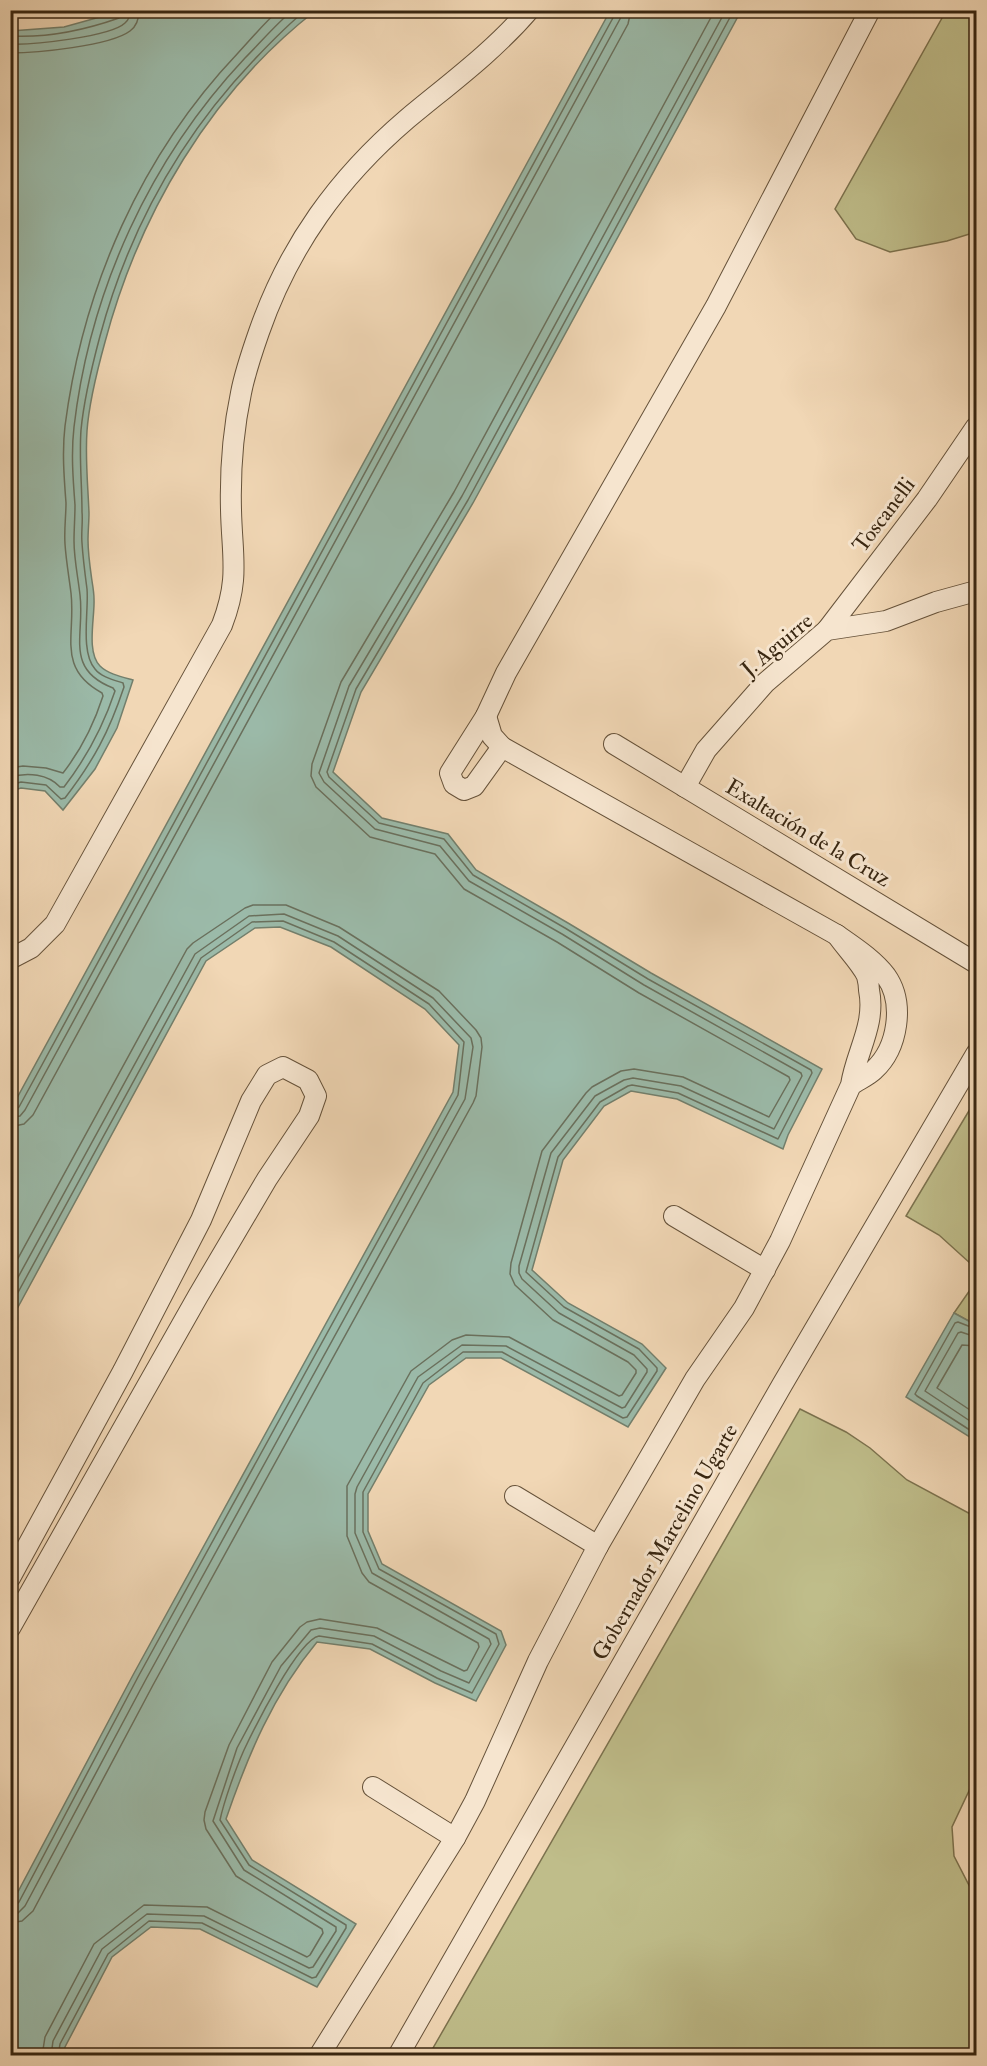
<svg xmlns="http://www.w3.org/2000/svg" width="987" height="2066" font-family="'IM FELL Double Pica',serif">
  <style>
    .green { fill: #bfbd8a; stroke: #7c724e; stroke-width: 1.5 }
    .water { fill: #9bbaa9; stroke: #737f6c; stroke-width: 1.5 }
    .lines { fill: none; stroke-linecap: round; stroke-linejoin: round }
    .shore { stroke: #6a705d; stroke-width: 1.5 }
    .minor-casing { stroke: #66523a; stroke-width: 22 }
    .minor { stroke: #f6e5cf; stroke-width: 20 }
    .labels { text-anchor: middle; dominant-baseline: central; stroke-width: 6; stroke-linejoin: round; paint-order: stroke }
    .street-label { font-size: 22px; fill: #382611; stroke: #f6e5cf }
  </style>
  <rect width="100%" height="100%" fill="#f1d7b5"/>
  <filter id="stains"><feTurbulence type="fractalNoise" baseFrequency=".00333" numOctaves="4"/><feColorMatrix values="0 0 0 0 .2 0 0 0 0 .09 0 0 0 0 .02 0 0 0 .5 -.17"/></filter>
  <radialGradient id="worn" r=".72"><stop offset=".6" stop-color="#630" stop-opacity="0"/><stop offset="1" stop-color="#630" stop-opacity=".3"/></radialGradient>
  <g class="green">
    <path d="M946,11H976V232L947,241L890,252L856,239L835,209Z"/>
    <path d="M976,1099V1325L954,1313L970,1290L971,1264L939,1235L906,1216Z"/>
    <path d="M800,1409L846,1432L870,1448L907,1480L976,1517V1776L952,1827L954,1856L972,1891L976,1896V2055H429Z"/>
  </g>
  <g class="water">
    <path d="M125,10L315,11C210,93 139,214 105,342C97,371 89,402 87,431C85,458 88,486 89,513C89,522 88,531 88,540C88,554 90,567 92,581C93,587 94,593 94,599C95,617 86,652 100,666C108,674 122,677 133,680L117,728L95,769L63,810L45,791L21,788L11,791V31L64,27Z"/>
    <path d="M610,11H741L473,503L361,692L333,772L382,818L448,834L476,870L568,923L651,973L822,1069L788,1135L783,1149L677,1099L631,1091L604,1106L563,1160L532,1270L568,1303L642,1344L666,1368L628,1427L501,1358H466L429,1385L368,1494V1531L382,1564L501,1631L506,1645L476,1701L435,1683L370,1649L317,1642C273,1695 248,1755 226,1819L252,1860L356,1924L317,1987L200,1929L151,1927L112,1957L65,2047L64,2055H11V1905L133,1675L453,1092L459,1045L425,1009L331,947L280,927L255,928L206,961L11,1320V1109Z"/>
    <path d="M954,1313L976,1325V1441L906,1397Z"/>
  </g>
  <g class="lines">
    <g class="shore">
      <path d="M10,36C47,38 85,30 119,18L123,10"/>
      <path d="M10,44C32,45 110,37 125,23C129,20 130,16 130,10"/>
      <path d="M10,53C36,53 110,46 130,31C137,26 139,19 139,10"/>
      <path d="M10,768L23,766L46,768L63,773C81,750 94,724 103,696L102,693C56,668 76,635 71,593C69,577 66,560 65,544C64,530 66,516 66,503C64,477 62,451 65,426C83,287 141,155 238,53C251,39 264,23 279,10"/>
      <path d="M10,777C28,772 48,774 60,787H64C87,757 103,727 115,691L113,688C64,669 85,635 80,595C78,577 74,559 74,541C74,529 75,517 75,505C73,479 71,453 74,427C90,290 150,159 245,58C261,42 276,24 293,10"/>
      <path d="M10,785L21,782L46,785L61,799L65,798C94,760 109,732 124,687L123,683C114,680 101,677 95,669C80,652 89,610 87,589C85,574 83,559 82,543C81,533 83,522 82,512C82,484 79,457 81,430C84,398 92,366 100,336C128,232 179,139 253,61C270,43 286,26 306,10"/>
      <path d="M10,1110H15L19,1107L614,16L615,10"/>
      <path d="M10,1118L20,1116L25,1110L620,19L622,10"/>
      <path d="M10,1127L24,1124L33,1115L628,24L631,10"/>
      <path d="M10,1273L187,949L193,943L245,908L253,905H286L339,927L439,991L476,1030L481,1038L482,1047L476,1096L473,1103L153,1685L33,1911L22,1921L10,1923"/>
      <path d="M10,1292L195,954L249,916L284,914L338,936L433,998L471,1038L473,1047L465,1099L145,1681L25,1906L18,1913L10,1914"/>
      <path d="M10,1307L201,958L252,922L283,921L334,942L429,1004L464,1042L458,1095L138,1677L19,1902L15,1906H10"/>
      <path d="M976,1329L958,1322L955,1323L915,1394L917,1396L976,1434"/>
      <path d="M976,1337L961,1332L958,1333L925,1391L976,1425"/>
      <path d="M976,1346L962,1345L937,1388L976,1414"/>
      <path d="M42,2056L45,2037L94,1944L144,1905L207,1907L307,1957L310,1955L323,1933L322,1929L236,1876L206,1829L204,1820L205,1812L229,1745L272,1662L300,1627L307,1622L320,1619L377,1628L464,1671L467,1670L479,1647L478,1643L369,1582L362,1573L347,1536V1486L411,1371L452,1340L466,1335L509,1337L619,1396L622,1395L636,1373V1370L628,1362L553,1320L515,1285L510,1274L511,1263L542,1151L586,1093L592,1087L621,1071L634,1069L683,1077L769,1117L790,1080L789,1077L639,993L557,942L464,889L435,854L370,837L316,787L311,776L312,764L341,682L454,492L715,10"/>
      <path d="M51,2056L53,2041L102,1949L147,1914L204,1916L309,1968L313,1967L336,1931V1927L244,1870L213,1821L237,1748L281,1666L311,1630L320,1628L374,1636L441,1671L469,1683L491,1644L489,1639L372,1573L355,1533V1494L357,1487L418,1377L462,1345L506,1346L622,1408L625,1407L647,1372V1369L634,1355L559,1313L522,1279L519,1273V1266L551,1153L595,1096L624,1080L633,1078L681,1086L774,1129L802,1076L801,1073L644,985L562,934L469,881L440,846L375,829L324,782L319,773L349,686L462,496L726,10"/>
      <path d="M58,2056L60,2044L108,1954L149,1921L202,1923L312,1978L316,1977L346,1928V1925L249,1865L220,1820C224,1801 236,1768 244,1750C254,1729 298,1640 319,1636L372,1644L437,1678L472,1693L499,1644L496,1634L379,1569L363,1532V1492L423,1383L463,1352H502L623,1418L627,1417L657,1371V1368L639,1349L564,1307L526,1272L558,1157L600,1102L628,1086L632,1085L678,1093L778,1139L812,1073L811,1070L648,979L565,928L473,875L444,839L379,823L329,777L327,772L356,689L468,500L734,10"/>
    </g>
    <g class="minor-casing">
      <g id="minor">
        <path d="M827,630L927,499L976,427"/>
        <path d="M486,716L492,736L502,747L837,935"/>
        <path d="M614,744L976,963"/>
        <path d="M502,747L474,786L464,790L454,784L450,773L486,716L506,673L716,306L870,10"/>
        <path d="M685,787L706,750L765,683L827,630L886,621L936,602L976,591"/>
        <path d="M10,959L31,948L55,924L222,625C240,578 232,557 231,510C230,471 233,431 241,393C245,372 252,352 259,332C289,246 338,178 407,119C449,84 493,52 529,10"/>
        <path d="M674,1216L765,1270"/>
        <path d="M515,1496L598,1546"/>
        <path d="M10,1578L123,1371L201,1220L251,1101L267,1075L283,1067L308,1080L316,1096L309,1116L267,1179L198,1296L10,1628"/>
        <path d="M373,1787L455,1838"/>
        <path d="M319,2056L455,1838L475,1801L538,1661L598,1546L695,1379L744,1308L780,1241L851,1085C856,1052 876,1025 869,990C869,986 868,980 867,976C861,963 845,947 837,935C854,947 873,959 886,976C905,1003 898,1048 874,1070C868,1076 858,1080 851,1085"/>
        <path d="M398,2056L782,1385L976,1054"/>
      </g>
    </g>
    <use href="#minor" class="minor"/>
  </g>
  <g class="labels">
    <g class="street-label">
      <text transform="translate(884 515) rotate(-53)">Toscanelli</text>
      <text transform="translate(777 645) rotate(-40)">J. Aguirre</text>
      <text transform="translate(808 833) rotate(31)">Exaltación de la Cruz</text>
      <text transform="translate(665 1542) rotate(-60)">Gobernador Marcelino Ugarte</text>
    </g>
  </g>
  <rect width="987" height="2066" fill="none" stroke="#f1d7b5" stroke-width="36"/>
  <rect x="12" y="12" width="963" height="2042" fill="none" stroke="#382611" stroke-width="3"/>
  <rect x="18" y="18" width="951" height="2030" fill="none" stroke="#382611" stroke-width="1.5"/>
  <rect width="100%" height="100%" filter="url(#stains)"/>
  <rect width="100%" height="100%" fill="url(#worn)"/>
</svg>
